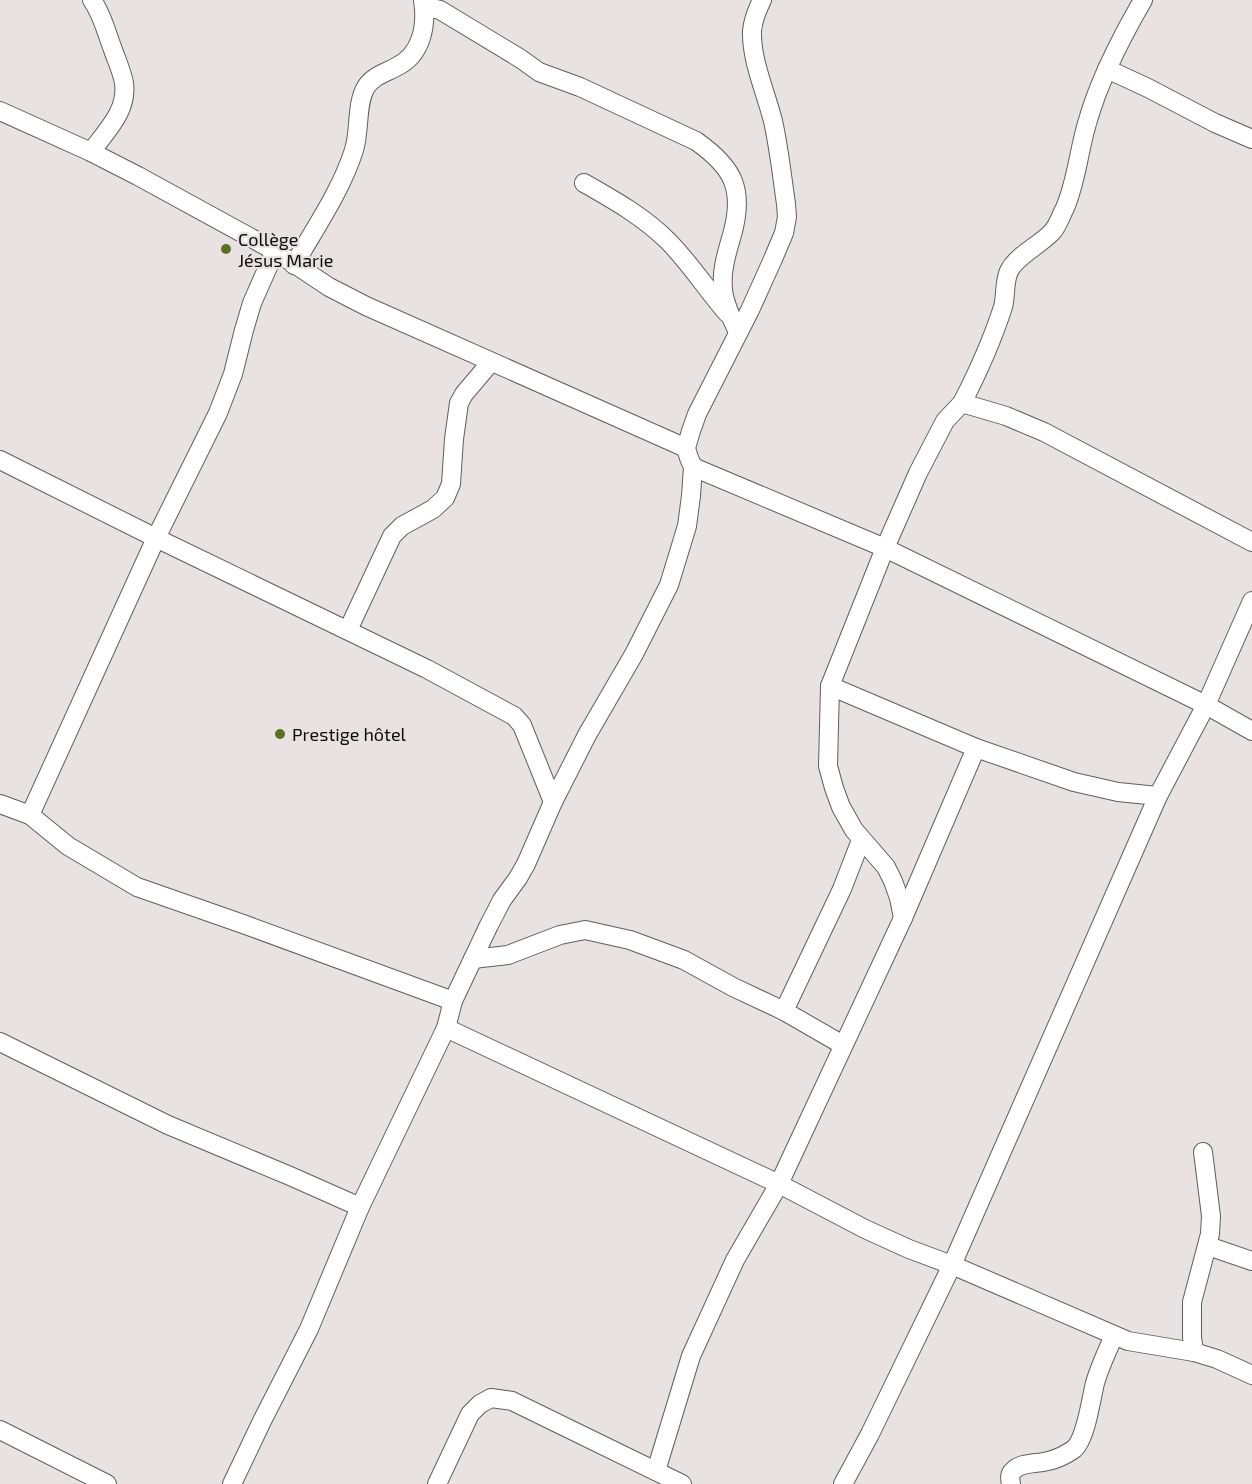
<svg xmlns="http://www.w3.org/2000/svg" width="1252" height="1484" font-family="'Exo 2',sans-serif">
  <style>
    .lines { fill: none; stroke-linecap: round; stroke-linejoin: round }
    .street-casing { stroke: #625d5e; stroke-width: 20 }
    .street { stroke: #fff; stroke-width: 18 }
    .poi-dot { fill: #5b7121; stroke: #e8e2e2; stroke-width: 2 }
    .labels { text-anchor: middle; dominant-baseline: central; stroke-width: 4.5; stroke-linejoin: round; paint-order: stroke }
    .poi-label { font-size: 18px; fill: #0d0b0b; stroke: #e8e2e2; text-anchor: start }
  </style>
  <rect width="100%" height="100%" fill="#e8e2e2"/>
  <g class="lines">
    <g class="street-casing">
      <g id="street">
        <path d="M424,6L440,10L521,59L539,72L580,87L696,141C733,167 745,189 732,235C727,252 721,271 723,289C724,304 732,319 738,332"/>
        <path d="M1107,69L1148,88L1215,123L1252,139"/>
        <path d="M0,111L91,152L138,176L275,251L329,287L366,306L686,448"/>
        <path d="M91,152C106,131 128,111 124,83C122,71 116,59 112,47C106,31 102,14 92,0"/>
        <path d="M584,183C614,200 644,217 668,241C690,263 707,290 727,313"/>
        <path d="M275,251L252,303L244,330L233,374L218,413L156,538L30,815L68,846L137,887L243,924L453,1001"/>
        <path d="M294,265C315,228 341,191 354,150C360,132 356,103 366,87C373,76 385,73 396,67C422,55 427,25 423,0"/>
        <path d="M962,403C978,372 992,341 1003,307C1006,296 1004,282 1009,271C1016,256 1040,245 1052,232C1058,226 1061,215 1065,208C1077,180 1079,148 1088,120C1100,78 1121,38 1143,0"/>
        <path d="M0,460L156,538L427,669L514,716L522,725L553,802"/>
        <path d="M693,467L885,548L1206,705L1252,731"/>
        <path d="M348,630L392,536L402,526L433,509L445,498L451,484L454,439L459,403L464,394L491,362"/>
        <path d="M830,686L976,748L1074,782L1118,792L1158,796"/>
        <path d="M0,804L30,815"/>
        <path d="M903,918L976,748"/>
        <path d="M473,959L508,955L560,935L585,930L630,940L684,960L733,987L784,1011L843,1045"/>
        <path d="M784,1011L842,889L861,840"/>
        <path d="M446,1028L779,1184L865,1229L909,1249L952,1265L1128,1341L1194,1352L1217,1359L1252,1375"/>
        <path d="M0,1042L168,1125L290,1176L360,1207"/>
        <path d="M1208,1246L1252,1261"/>
        <path d="M1194,1352L1192,1337V1302L1210,1234L1211,1216L1203,1152"/>
        <path d="M0,1430L107,1484"/>
        <path d="M656,1471L691,1356L735,1260L779,1184L903,918L899,898L893,881L886,867L854,830L841,807L834,788L828,766L830,686L885,548L918,473L945,421L962,403L1006,416L1044,432L1252,542"/>
        <path d="M232,1484L262,1421L309,1329L360,1207L446,1028L453,1001L489,925L502,900L518,878L526,864L553,802L587,735L634,654L669,585L687,526L691,496L693,467L689,458L686,448L691,431L697,414L750,310L773,259L784,233L787,217L786,204C782,176 779,148 773,121C766,93 751,60 752,31C753,20 757,10 762,0"/>
        <path d="M437,1484L470,1414L480,1404L491,1398L512,1401L682,1484"/>
        <path d="M843,1484L870,1434L952,1265L1158,796L1206,705L1252,601"/>
        <path d="M1011,1484C1010,1479 1009,1474 1013,1471C1020,1462 1038,1464 1048,1461C1057,1459 1067,1454 1074,1449C1086,1439 1091,1399 1095,1383C1100,1366 1107,1351 1114,1336"/>
      </g>
    </g>
    <use href="#street" class="street"/>
  </g>
  <g class="poi-dot">
    <circle cx="226" cy="249" r="6"/>
    <circle cx="280" cy="734" r="6"/>
  </g>
  <g class="labels">
    <g class="poi-label">
      <text x="238" y="239">Collège<tspan x="238" dy="21">Jésus Marie</tspan></text>
      <text x="292" y="734">Prestige hôtel</text>
    </g>
  </g>
</svg>
